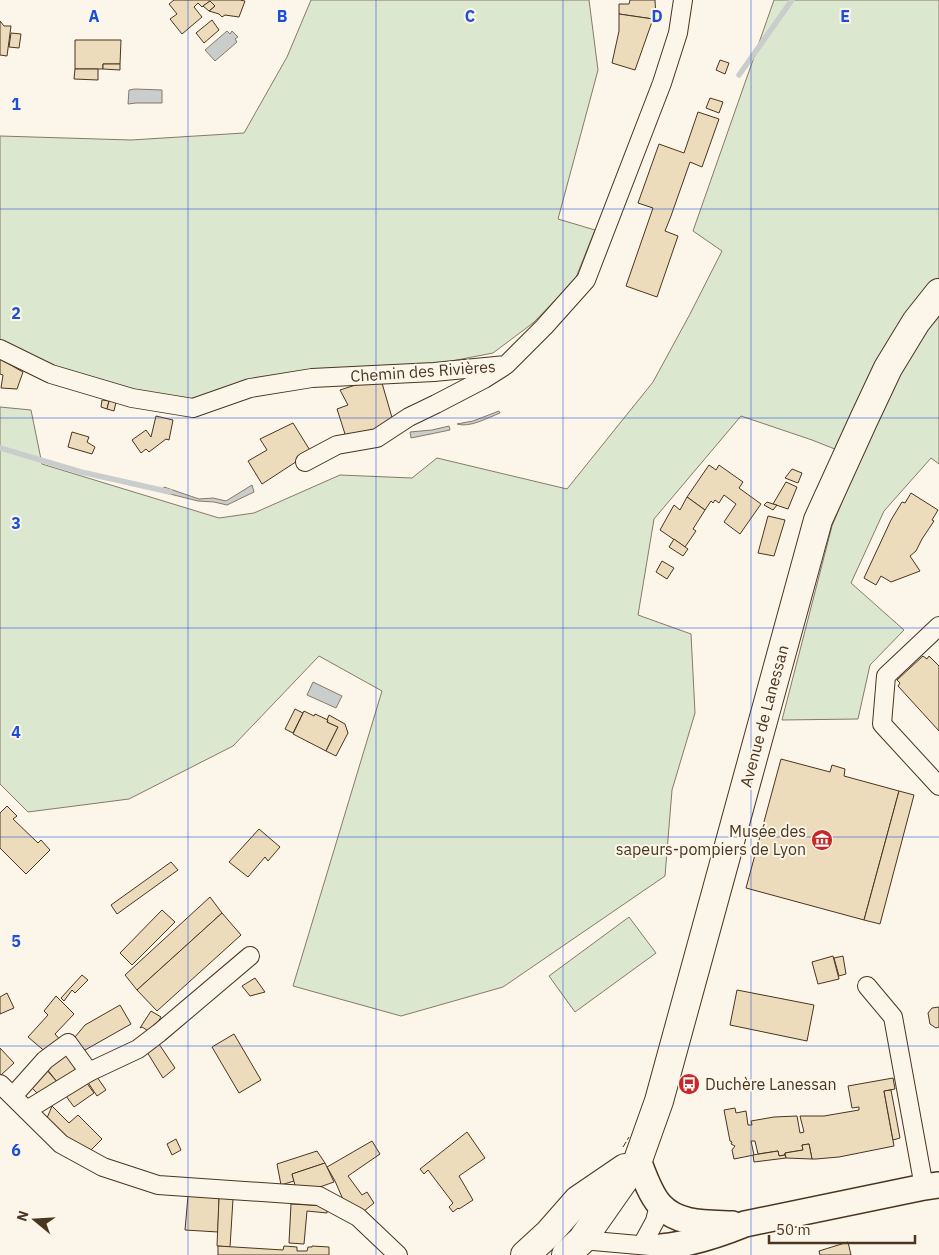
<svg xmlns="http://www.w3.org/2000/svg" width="939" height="1255" font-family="'IBM Plex Sans',sans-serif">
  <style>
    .green { fill: #dce7d0; stroke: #887966 }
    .water { fill: #c9cecd; stroke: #887966 }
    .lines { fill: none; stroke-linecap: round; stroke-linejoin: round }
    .stream { stroke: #c9cecd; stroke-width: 5.5 }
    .building { fill: #ecdcbc; stroke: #4a3520 }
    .street-casing { stroke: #4a3520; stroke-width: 20 }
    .secondary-casing { stroke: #4a3520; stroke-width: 28 }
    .primary-casing { stroke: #4a3520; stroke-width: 30 }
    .street { stroke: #fbf6e9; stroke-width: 18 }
    .secondary { stroke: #fbf6e9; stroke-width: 25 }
    .primary { stroke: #fbf6e9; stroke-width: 28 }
    .fence { stroke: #4a3520; stroke-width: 1; stroke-dasharray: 6 2.5; stroke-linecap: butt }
    .grid { fill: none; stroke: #1d4ed8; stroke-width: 1; stroke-opacity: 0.55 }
    .labels { text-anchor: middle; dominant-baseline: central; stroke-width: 4; stroke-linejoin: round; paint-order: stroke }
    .street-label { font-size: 16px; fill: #4a3520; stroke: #fbf6e9 }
    .poi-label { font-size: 16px; fill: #4a3520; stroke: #fbf6e9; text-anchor: end }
    .grid-label { font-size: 16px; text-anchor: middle; font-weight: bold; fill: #1d4ed8; stroke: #fbf6e9; stroke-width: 4; stroke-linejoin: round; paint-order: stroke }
  </style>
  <rect width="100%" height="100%" fill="#fbf6e9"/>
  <g class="green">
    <path d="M311,0H589L598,70L558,219L595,230L575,280L533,323L493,353L431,365L191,401L134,392L59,369L0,342V136L131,140L244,133L287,57Z"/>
    <path d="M774,0H939V464L931,458L884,511L851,583L904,630L870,665L858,719L782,720L832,526L860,459L812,440L741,416L654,519L638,615L691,634L695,713L672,790L665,876L503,987L401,1016L293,986L382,691L319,656L233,746L129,799L28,812L0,784V407L31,410L42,464L219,518L254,513L340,475L412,478L437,458L567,489L653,382L690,314L722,251L693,231Z"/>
    <path d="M629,917L656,953L575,1012L549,976Z"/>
  </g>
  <g class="water">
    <path d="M227,31L230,34L232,31L238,37L235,39L237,42L215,61L205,50Z"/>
    <path d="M135,89L162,90V103H136L128,104L129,90Z"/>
    <path d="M499,411L500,413C487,418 470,428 457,424L473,421Z"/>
    <path d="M449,426L450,430L411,438L410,432L432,430Z"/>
    <path d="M252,485L254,492L227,505L214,502L198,501L162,492L164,487L199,499L213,498L226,501Z"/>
    <path d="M313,682L342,696L336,708L307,695Z"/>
  </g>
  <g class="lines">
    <g class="stream">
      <path d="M739,75L792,0"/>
      <path d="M0,448L81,472L170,492"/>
    </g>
  </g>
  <g class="building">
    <path d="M174,0H240L245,1L239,17L225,15L222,17L219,14L209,11L215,6L210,1L202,7L198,3L194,7L202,17L182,34L170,19L177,14L169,4Z"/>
    <path d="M630,0H655L656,19H653L619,14V4H629Z"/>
    <path d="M210,1L215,6L209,11L203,6Z"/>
    <path d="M619,14L653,19L635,70L612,63L619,31Z"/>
    <path d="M212,20L219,30L204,43L196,33Z"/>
    <path d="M0,21L4,26H11L7,56L0,55Z"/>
    <path d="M11,33L21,34L19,48L9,47Z"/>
    <path d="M75,40H121L120,64H103V69H75Z"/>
    <path d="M720,60L729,63L725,74L716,70Z"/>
    <path d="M103,64H120V70L103,69Z"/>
    <path d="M75,69H98V80L74,79Z"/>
    <path d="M710,98L723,102L719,113L706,108Z"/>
    <path d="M698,112L719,119L702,167L690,162L671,216L665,231L678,236L657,297L626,286L653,208L638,203L659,144L684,153Z"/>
    <path d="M0,359L23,372L17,389L1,388L3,375L0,374Z"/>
    <path d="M368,381L369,384L382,383L393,421L372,433L346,437L337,409L348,405L340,390Z"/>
    <path d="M102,400L109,401L107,409L101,407Z"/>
    <path d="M109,401L116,402L114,411L107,409Z"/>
    <path d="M156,416L173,420L169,440L166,439L149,452L146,449L141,453L132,440L146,430L151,437Z"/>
    <path d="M293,423L311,452L262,484L248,461L267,450L260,439Z"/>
    <path d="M72,432L89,437L87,442L95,447L92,454L68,447Z"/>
    <path d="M709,465L716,470L719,465L743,482L739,488L761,504L740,534L724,522L736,504L724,495L719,503L715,500L713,503L711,501L705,510L687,497Z"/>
    <path d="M792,469L802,473L798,483L785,478Z"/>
    <path d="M786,482L797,487L788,509L773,504Z"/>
    <path d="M911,493L938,510L932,520L934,521L922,539L916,551L910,556L920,571L891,582L881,576L876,585L864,578L891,520L902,502L905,503Z"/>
    <path d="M687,497L705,510L693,529L696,531L685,547L660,530L674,505L680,510Z"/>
    <path d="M767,502L773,504L777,505L773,510L764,505Z"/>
    <path d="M768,516L785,520L774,556L758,553Z"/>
    <path d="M674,539L688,549L683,556L669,547Z"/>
    <path d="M662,561L674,568L667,579L656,572Z"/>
    <path d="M923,656L927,659L929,656L939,666V731L898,686L900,683L897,680Z"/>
    <path d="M295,709L303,713L293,733L285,729Z"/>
    <path d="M304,711L314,716L315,714L328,720L327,722L338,727L326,751L293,734Z"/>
    <path d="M329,715L345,724L348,733L336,756L326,751L338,727L327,722L328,720H327Z"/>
    <path d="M781,759L830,772L832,765L845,769L844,776L899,791L864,920L746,888Z"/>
    <path d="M899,791L914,795L880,924L864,920Z"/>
    <path d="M7,806L17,816L13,819L38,843L41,840L50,850L26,874L0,848V813Z"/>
    <path d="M259,829L280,847L268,861L265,857L248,877L229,862Z"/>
    <path d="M171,862L178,870L117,914L111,905Z"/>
    <path d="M210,897L222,913L137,990L125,975Z"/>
    <path d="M162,910L175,922L132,965L120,953Z"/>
    <path d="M222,913L241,935L157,1011L137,990Z"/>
    <path d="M833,956L839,979L818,984L812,962Z"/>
    <path d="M843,956L846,974L839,976L834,958Z"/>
    <path d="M82,975L88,980L75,993L72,990L64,1001L61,998Z"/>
    <path d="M255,978L265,992L250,996L242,986Z"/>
    <path d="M737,990L814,1005L807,1041L730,1025Z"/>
    <path d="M7,993L14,1008L0,1014V997Z"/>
    <path d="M56,996L74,1014L55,1034L62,1042L48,1054L28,1037L48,1015L44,1011Z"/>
    <path d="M120,1005L131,1024L78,1054L70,1043L85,1025Z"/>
    <path d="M939,1007V1027L936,1028L930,1024L928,1013L932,1008Z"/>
    <path d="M151,1011L161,1017L153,1030L150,1032L142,1027L140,1028Z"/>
    <path d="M234,1034L261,1080L239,1093L212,1047Z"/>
    <path d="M159,1044L175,1068L163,1078L147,1052Z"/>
    <path d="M0,1048L14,1063L1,1075H0Z"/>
    <path d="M67,1050L80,1069L65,1078L63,1077L58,1083L46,1068Z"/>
    <path d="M45,1068L58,1083L39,1095L29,1085Z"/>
    <path d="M97,1077L106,1090L97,1096L87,1081Z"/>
    <path d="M893,1078L895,1089L884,1091L894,1146L839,1157L816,1159H812L809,1144L802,1145L803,1150L785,1153V1155L779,1156L778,1151L758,1154L755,1141H751L754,1155L734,1159L732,1150L735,1146L731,1144L732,1142L730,1141L724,1110L735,1108L736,1113L746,1111L748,1125H752L751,1121L774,1117L797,1116L800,1133L804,1132L800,1116H824L859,1110V1107L852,1108L848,1086Z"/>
    <path d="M86,1082L94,1093L74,1107L66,1096Z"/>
    <path d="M891,1090L900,1138L893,1140L884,1091Z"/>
    <path d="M52,1106L69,1123L78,1115L102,1139L89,1152L63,1136L47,1118Z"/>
    <path d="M467,1132L485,1158L459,1176L473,1200L459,1209L458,1208L453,1212L449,1207L453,1203L428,1170L424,1174L420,1169Z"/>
    <path d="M176,1139L181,1150L172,1155L167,1144Z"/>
    <path d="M372,1141L380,1154L348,1176L362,1195L367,1192L374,1203L359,1215L345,1204L335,1181L327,1167Z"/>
    <path d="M809,1144L812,1159L786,1158L785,1153L803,1150L802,1145Z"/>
    <path d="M317,1151L325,1163L292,1174L294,1181L281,1185L277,1164Z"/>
    <path d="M778,1151L779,1156L785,1155L786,1158L754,1162L753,1155Z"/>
    <path d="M325,1163L334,1182L317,1188L296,1189L292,1174Z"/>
    <path d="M188,1196L219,1198L218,1232L185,1230Z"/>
    <path d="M219,1198L233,1199L230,1247L217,1246Z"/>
    <path d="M291,1204L327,1206V1213L307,1211L304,1244L289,1243Z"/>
    <path d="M848,1242L851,1255H820L819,1251Z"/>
    <path d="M218,1246L283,1250L284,1246L297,1247V1251H307L308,1247H312V1246L329,1247V1255H218Z"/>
  </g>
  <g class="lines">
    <g class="street-casing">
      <g id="street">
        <path d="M0,349L51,374L132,398L193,408L250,388L312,378L434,372L506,365L544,327L586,280L662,83L678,33L683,0"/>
        <path d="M305,462L337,445L377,438L409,417L436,404L484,379L503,367"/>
        <path d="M939,626L886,676L882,724L939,786"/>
        <path d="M867,986L893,1017L924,1187"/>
        <path d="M0,1084L61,1144L103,1167L158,1185L319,1196L358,1217L398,1255"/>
        <path d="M13,1096L45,1060L68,1043L89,1072"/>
        <path d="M27,1110L89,1072L138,1049L159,1033L250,956"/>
        <path d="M581,1233L582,1240L661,1247L663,1255"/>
        <path d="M642,1245L655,1221L659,1205"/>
      </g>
    </g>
    <g class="secondary-casing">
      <g id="secondary">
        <path d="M638,1160C643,1173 650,1194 660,1205C678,1225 707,1223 732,1224"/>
        <path d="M661,1247C690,1244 718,1235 745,1224L924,1187L939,1185"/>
      </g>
    </g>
    <g class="primary-casing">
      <g id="primary">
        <path d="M525,1255L549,1233L578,1200L625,1168"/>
        <path d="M566,1255L582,1240L638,1160L659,1101L818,520L864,419L888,368L916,322L939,293"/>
      </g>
    </g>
    <use href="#street" class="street"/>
    <use href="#secondary" class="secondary"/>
    <use href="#primary" class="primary"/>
    <path class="fence" d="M623,1147L629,1137"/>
  </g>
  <path class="grid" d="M188,0V1255M376,0V1255M563,0V1255M751,0V1255M0,209H939M0,418H939M0,628H939M0,837H939M0,1046H939"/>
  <defs>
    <g id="museum-disc" transform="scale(1.125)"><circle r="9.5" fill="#c62828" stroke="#fbf6e9"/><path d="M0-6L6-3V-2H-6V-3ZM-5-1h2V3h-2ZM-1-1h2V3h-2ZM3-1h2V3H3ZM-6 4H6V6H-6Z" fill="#fff"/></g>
    <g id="bus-disc" transform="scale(1.125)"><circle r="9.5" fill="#c62828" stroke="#fbf6e9"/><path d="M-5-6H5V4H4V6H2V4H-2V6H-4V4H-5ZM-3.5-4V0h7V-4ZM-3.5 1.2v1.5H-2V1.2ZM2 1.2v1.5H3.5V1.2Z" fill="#fff"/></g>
  </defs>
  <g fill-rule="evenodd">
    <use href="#museum-disc" x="822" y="840"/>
    <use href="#bus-disc" x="689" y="1084"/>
  </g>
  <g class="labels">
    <g class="street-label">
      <text transform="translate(423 371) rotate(-4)">Chemin des Rivières</text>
      <text transform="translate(764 716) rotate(-75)">Avenue de Lanessan</text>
    </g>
    <g class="poi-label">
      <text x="806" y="831">Musée des<tspan x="806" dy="18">sapeurs-pompiers de Lyon</tspan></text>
      <text x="705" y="1084" text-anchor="start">Duchère Lanessan</text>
    </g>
  </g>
  <g class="grid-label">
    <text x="94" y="22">A</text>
    <text x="282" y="22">B</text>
    <text x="470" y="22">C</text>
    <text x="657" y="22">D</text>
    <text x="845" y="22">E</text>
    <text x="16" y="110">1</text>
    <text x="16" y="319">2</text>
    <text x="16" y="529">3</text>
    <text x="16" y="738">4</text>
    <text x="16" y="947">5</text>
    <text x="16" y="1156">6</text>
  </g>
  <g transform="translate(35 1220) rotate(288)" stroke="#fbf6e9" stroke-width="4" paint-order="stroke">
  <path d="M0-4L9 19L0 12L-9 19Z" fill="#4a3520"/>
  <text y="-8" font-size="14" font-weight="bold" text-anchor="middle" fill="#4a3520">N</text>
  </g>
  <path d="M769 1235v8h146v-8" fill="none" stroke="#4a3520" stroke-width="2.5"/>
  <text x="776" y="1235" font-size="15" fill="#4a3520" stroke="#fbf6e9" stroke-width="4" paint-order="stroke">50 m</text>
</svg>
